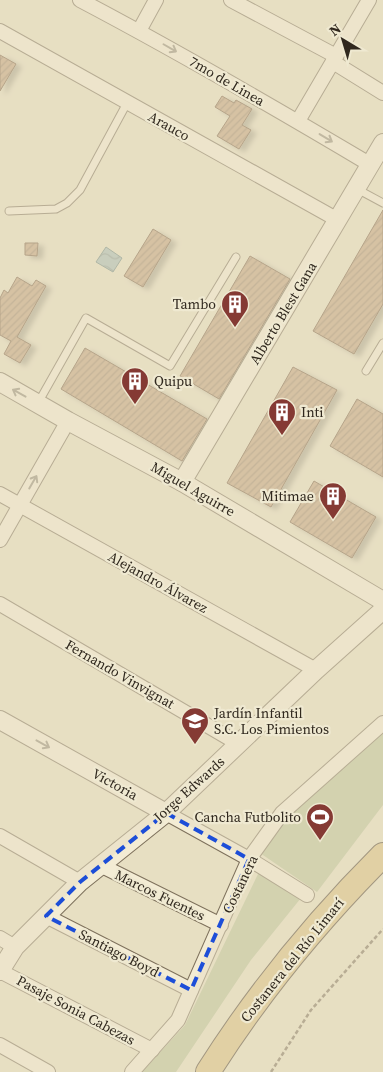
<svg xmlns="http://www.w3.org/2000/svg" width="383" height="1072" font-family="'Source Serif 4',serif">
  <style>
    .green { fill: #bac398 }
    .water { fill: url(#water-waves); stroke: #6c8782 }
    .building { fill: url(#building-hatch); stroke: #7a5f45; filter: url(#shadow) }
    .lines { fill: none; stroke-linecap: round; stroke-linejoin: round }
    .service-casing { stroke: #7e715c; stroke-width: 9 }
    .minor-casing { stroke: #7e715c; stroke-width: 16 }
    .tertiary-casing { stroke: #7e715c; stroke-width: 20 }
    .trunk-casing { stroke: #4d4030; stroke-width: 26 }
    .path { stroke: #7e715c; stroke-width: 2.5; stroke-dasharray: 4 2.5; stroke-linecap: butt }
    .service { stroke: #f3ecd4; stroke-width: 7 }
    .minor { stroke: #f3ecd4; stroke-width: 14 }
    .tertiary { stroke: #f3ecd4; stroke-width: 18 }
    .trunk { stroke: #d9be7e; stroke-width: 24 }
    .oneway { stroke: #928a79 }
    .marked { fill: none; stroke: #1d4ed8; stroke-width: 4; stroke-dasharray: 10 6; stroke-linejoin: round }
    .labels { text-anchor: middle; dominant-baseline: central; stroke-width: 4.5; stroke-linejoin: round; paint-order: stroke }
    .street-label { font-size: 14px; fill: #30281e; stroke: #efe9d1 }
    .poi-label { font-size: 14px; fill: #30281e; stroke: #efe9d1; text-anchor: end }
  </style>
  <defs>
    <pattern id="water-waves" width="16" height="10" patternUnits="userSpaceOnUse" patternTransform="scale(1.25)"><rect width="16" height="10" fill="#a4bab6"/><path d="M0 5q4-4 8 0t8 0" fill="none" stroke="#869793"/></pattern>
    <pattern id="building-hatch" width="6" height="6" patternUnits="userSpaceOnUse" patternTransform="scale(1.25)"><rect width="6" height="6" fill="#c09f7d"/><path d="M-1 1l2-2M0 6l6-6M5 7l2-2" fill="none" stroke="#9c8266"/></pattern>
    <filter id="shadow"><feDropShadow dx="5.5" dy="3" stdDeviation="2.5" flood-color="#0004"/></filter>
  </defs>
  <rect width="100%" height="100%" fill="#e7dfc2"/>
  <g class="green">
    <path d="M383,730V805L317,892L260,853L286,818Z"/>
    <path d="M259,872L301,898L251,960L176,1072H142L185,1025Z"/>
  </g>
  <path class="water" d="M106,247L122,258L113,272L96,262Z"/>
  <g class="building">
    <path d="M0,55L16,64L0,91Z"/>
    <path d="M222,96L234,103L236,100L252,109L242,125L251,130L239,149L217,136L230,116L215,107Z"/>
    <path d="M383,210V304L354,354L313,331Z"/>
    <path d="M153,229L171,240L143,287L124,276Z"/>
    <path d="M25,243H38L37,256L25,255Z"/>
    <path d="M250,256L290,279L219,399L180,376Z"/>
    <path d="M17,277L32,286L36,280L46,286L17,337L31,345L20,363L4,354L11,341L0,335V298L4,290L8,293Z"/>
    <path d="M85,348L207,419L182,461L61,389Z"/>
    <path d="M293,367L337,390L271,507L227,483Z"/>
    <path d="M357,399L383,414V477L330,446Z"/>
    <path d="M314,481L376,517L352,558L290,522Z"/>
  </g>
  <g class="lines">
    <g class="service-casing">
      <g id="service">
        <path d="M357,189L383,203"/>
        <path d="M9,211L56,209L67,203L80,190L127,103"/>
        <path d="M366,371L383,343"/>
        <path d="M38,403L86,318L170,366L236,257"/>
      </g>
    </g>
    <g class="minor-casing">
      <g id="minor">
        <path d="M80,0C179,52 275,108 371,165"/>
        <path d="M231,0L336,56"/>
        <path d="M0,31L338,220"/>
        <path d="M139,31L156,0"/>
        <path d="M333,62L383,93"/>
        <path d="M298,121L369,0"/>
        <path d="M0,494L316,670"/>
        <path d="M0,540L68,421"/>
        <path d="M0,604L239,744"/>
        <path d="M166,813L249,859L307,895"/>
        <path d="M0,836L80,882"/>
        <path d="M100,865L221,925"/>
        <path d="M46,916L191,990"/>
        <path d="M0,938L15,947"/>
        <path d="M0,971L152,1050"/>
        <path d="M0,1045L48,1072"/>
        <path d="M132,1072L178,1020L249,859L282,813L383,723"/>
      </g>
    </g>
    <g class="tertiary-casing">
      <g id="tertiary">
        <path d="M0,382L68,421L182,482L383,601"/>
        <path d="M182,482L383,143"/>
        <path d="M0,720L166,813"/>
        <path d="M0,971L15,947L80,882L166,813L316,670L383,610"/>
      </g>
    </g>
    <g class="trunk-casing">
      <path id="trunk" d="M208,1072C258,993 317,921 383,855"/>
    </g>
    <path class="path" d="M271,1072L311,1010L383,929"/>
    <use href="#service" class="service"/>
    <use href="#minor" class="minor"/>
    <use href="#tertiary" class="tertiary"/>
    <use href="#trunk" class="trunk"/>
  </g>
  <defs><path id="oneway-shaft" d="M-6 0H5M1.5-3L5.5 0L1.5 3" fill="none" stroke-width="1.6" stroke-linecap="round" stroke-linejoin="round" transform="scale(1.25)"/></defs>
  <g class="oneway">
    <use href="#oneway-shaft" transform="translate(170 48) rotate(30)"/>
    <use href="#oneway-shaft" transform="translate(326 138) rotate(31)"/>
    <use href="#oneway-shaft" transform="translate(19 393) rotate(-151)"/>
    <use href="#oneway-shaft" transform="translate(33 482) rotate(-60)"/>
    <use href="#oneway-shaft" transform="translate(43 744) rotate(29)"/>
  </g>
  <path d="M0 0H383V1072H0ZM166,813L249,859L191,990L46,916L80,882Z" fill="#e7dfc2" fill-opacity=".55" fill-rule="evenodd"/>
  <path class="marked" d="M166,813L249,859L191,990L46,916L80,882Z"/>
  <defs>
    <g id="building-pin" transform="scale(1.4375)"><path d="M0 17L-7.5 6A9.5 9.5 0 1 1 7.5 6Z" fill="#853a34" stroke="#efe9d1"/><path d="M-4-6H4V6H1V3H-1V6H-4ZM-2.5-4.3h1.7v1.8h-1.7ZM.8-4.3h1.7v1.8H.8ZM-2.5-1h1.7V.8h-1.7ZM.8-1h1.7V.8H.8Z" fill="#fff"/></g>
    <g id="school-pin" transform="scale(1.4375)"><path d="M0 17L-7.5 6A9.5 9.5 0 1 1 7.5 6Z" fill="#853a34" stroke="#efe9d1"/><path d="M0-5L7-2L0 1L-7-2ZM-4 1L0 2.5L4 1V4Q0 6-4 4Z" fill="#fff"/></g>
    <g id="stadium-pin" transform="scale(1.4375)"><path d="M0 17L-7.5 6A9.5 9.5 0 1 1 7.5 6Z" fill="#853a34" stroke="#efe9d1"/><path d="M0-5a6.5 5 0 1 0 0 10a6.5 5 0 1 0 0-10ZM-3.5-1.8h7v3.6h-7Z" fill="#fff"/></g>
  </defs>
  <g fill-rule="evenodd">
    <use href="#building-pin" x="235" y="304"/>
    <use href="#building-pin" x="135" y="381"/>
    <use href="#building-pin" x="282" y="412"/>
    <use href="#building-pin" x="333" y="496"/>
    <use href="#school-pin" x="195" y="721"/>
    <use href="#stadium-pin" x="320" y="817"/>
  </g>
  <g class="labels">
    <g class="street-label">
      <text transform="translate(227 81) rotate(30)">7mo de Linea</text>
      <text transform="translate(169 126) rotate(29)">Arauco</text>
      <text transform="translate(283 313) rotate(-59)">Alberto Blest Gana</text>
      <text transform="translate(193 489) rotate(30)">Miguel Aguirre</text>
      <text transform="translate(158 582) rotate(29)">Alejandro Álvarez</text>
      <text transform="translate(120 674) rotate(30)">Fernando Vinvignat</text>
      <text transform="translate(115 784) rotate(29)">Victoria</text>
      <text transform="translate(189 789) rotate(-42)">Jorge Edwards</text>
      <text transform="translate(240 884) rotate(-64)">Costanera</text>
      <text transform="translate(160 895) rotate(26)">Marcos Fuentes</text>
      <text transform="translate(119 953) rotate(27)">Santiago Boyd</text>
      <text transform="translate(292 960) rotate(-51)">Costanera del Río Limarí</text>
      <text transform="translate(76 1010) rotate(28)">Pasaje Sonia Cabezas</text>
    </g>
    <g class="poi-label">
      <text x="216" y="304">Tambo</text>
      <text x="154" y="381" text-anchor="start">Quipu</text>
      <text x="301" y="412" text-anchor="start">Inti</text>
      <text x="314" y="496">Mitimae</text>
      <text x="214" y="713" text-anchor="start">Jardín Infantil<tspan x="214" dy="16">S.C. Los Pimientos</tspan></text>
      <text x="301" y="817">Cancha Futbolito</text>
    </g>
  </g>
  <g transform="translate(343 40) rotate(322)" stroke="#efe9d1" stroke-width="4" paint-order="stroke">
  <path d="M0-4L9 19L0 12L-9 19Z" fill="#30281e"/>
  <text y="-8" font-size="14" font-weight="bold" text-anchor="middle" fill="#30281e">N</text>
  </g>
</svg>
